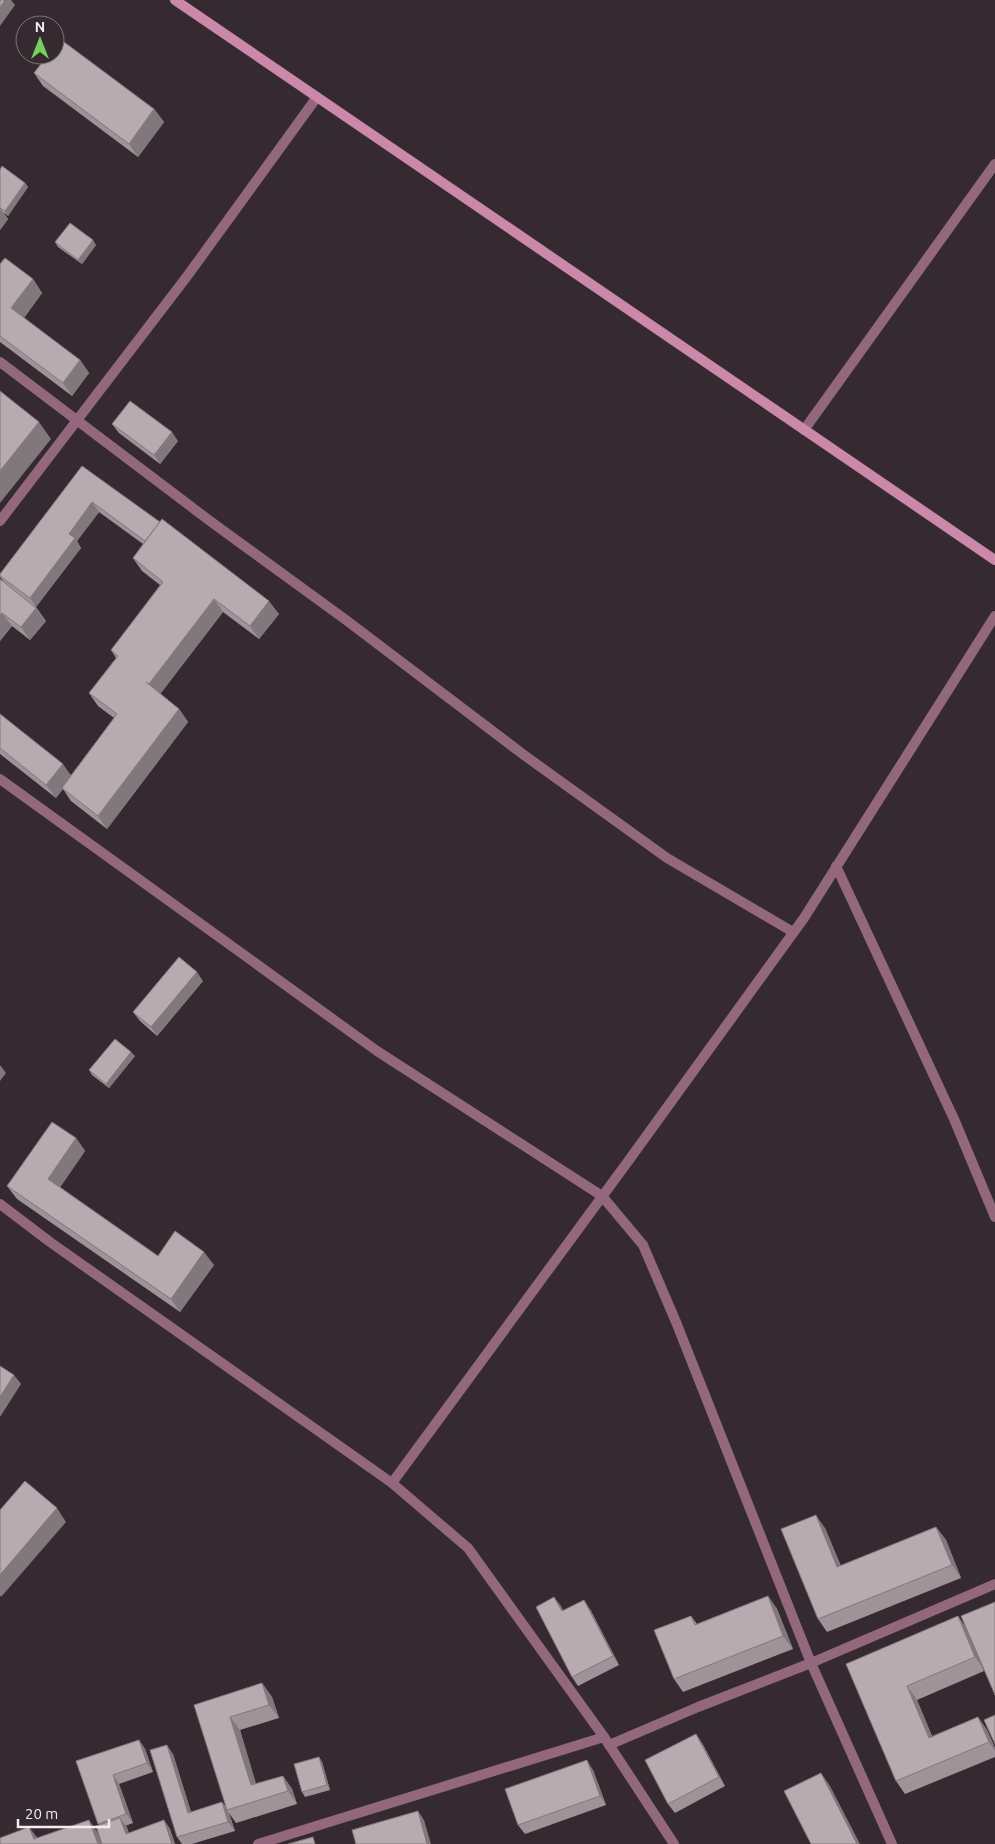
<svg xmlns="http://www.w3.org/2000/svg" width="995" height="1844" font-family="Ubuntu,sans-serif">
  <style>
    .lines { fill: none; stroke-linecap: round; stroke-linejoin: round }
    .minor { stroke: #93687c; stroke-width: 10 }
    .secondary { stroke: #cc88a8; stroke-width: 10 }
    .wall { fill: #9e9397 }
    .shaded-wall { fill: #81787b }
    .building { fill: #b8abb0; stroke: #81787b }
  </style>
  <rect width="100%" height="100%" fill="#342a2f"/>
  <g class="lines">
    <g class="minor">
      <path d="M0,362L210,521L346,620L524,755L667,858L793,932"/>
      <path d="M804,430L995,164"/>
      <path d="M0,521L188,275L317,97"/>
      <path d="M0,779L377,1051L602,1196L643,1245L676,1322L811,1663L892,1844"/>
      <path d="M836,866L954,1119L995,1217"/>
      <path d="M0,1204L50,1242L392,1483L629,1160L804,918L995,616"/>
      <path d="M392,1483L468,1548L604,1737L674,1844"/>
      <path d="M609,1745L698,1707L811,1663L995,1584"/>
      <path d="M258,1844L604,1737"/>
    </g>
    <path class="secondary" d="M175,0L995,560"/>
  </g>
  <g class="wall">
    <path d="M34,73L154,109L164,122L138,157L43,86Z"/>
    <path d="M0,170L25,183L28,187L8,216L3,212L8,219L0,230Z"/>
    <path d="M55,242L96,245L82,264L58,247Z"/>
    <path d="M0,264L33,279L42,293L24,318L80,360L89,373L72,396L0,342Z"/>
    <path d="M112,424L178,441L160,464L119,433Z"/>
    <path d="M82,466L279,614L259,639L223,612L160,694L179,709L188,722L107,829L71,801L63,789L56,798L0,754V714L71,775L114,718L98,706L89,693L116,658L111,650L160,585L142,571L133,558L143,544L99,512L77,541L81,548L36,607L46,621L30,640L12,626L0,641L3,581L0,577V574Z"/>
    <path d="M203,981L157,1036L140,1021L133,1012Z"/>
    <path d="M135,1056L109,1088L92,1075L89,1070Z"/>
    <path d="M76,1138L85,1151L60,1187L158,1256L214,1265L180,1312L17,1199L7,1186Z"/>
    <path d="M936,1527L946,1540L961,1578L827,1632L818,1619L825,1528L841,1566Z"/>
    <path d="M768,1596L777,1609L793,1649L683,1692L674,1679L691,1616L697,1624Z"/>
    <path d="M561,1606L563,1611L590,1609L619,1665L578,1686L572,1677Z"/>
    <path d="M958,1616L966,1628L984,1671L917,1700L932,1736L978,1717L987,1730L995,1748V1757L905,1794L896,1781L846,1664Z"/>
    <path d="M262,1683L272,1697L279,1718L240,1730L256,1784L283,1776L292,1789L297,1804L236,1823L229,1813L235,1831L192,1844H182L177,1837L173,1754L191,1812L222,1802L227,1808L194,1705Z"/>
    <path d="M139,1740L145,1749L153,1772L119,1784L133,1823L125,1826L129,1833L164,1820L170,1829L175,1844H102L96,1826L99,1825L76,1761Z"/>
    <path d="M702,1743L725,1786L675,1813L668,1804Z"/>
    <path d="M319,1757L322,1762L330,1790L305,1797L302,1792Z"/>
    <path d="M593,1770L606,1805L525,1834L518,1825Z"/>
  </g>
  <g class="shaded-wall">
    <path d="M5,0H11L15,5L0,26V8Z"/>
    <path d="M154,109L164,122L138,157L129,144Z"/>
    <path d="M25,183L28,187L8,216L5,211Z"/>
    <path d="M0,208L8,219L0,230Z"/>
    <path d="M93,240L96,245L82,264L78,260Z"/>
    <path d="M33,279L42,293L21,322L11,308Z"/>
    <path d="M80,360L89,373L72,396L63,383Z"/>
    <path d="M39,422L51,439L0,503V471Z"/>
    <path d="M172,432L178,441L160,464L154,455Z"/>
    <path d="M92,502L99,512L77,541L81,548L36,607L30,598L69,534Z"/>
    <path d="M214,599L223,612L158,697L149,684Z"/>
    <path d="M269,601L279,614L259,639L250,626Z"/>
    <path d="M36,608L46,621L30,640L21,627Z"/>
    <path d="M2,613L12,626L0,641V616Z"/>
    <path d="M179,709L188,722L107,829L98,816Z"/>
    <path d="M63,764L72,777L56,798L46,785Z"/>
    <path d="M197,972L203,981L157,1036L151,1027Z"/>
    <path d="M131,1052L135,1056L109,1088L106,1084Z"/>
    <path d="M0,1065L6,1073L0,1081Z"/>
    <path d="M76,1138L85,1151L57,1192L48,1179Z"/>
    <path d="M204,1252L214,1265L180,1312L171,1299Z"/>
    <path d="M14,1375L21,1384L0,1417V1397Z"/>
    <path d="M57,1508L66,1522L1,1597L0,1595V1575Z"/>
    <path d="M816,1515L825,1528L846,1580L837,1567Z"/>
    <path d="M936,1527L946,1540L961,1578L952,1565Z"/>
    <path d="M768,1596L777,1609L793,1649L783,1636Z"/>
    <path d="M554,1597L561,1606L568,1621L562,1611Z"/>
    <path d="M584,1600L590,1609L619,1665L613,1656Z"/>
    <path d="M958,1616L967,1630L985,1671L975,1657Z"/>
    <path d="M262,1683L272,1697L279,1718L269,1705Z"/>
    <path d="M907,1686L917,1700L938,1751L929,1738Z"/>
    <path d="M230,1717L240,1730L260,1798L251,1785Z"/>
    <path d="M978,1717L987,1730L995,1748V1751L989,1742Z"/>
    <path d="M696,1734L702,1743L725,1786L719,1777Z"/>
    <path d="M139,1740L145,1749L153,1772L147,1763Z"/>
    <path d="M167,1745L173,1754L194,1822L188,1813Z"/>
    <path d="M319,1757L322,1762L330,1790L327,1785Z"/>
    <path d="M587,1760L593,1770L606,1805L600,1796Z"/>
    <path d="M821,1773L830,1786L860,1844H857Z"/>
    <path d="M113,1775L119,1784L133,1823L126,1814Z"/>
    <path d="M283,1776L292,1789L297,1804L288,1791Z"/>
    <path d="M222,1802L229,1813L235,1831L228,1822Z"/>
    <path d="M418,1811L424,1820L431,1844H427Z"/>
    <path d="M120,1818L127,1827L132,1843L126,1834Z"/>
    <path d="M89,1820L98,1833L102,1844H98Z"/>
    <path d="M164,1820L170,1829L175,1844H172Z"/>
    <path d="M29,1827L39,1840L34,1839Z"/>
  </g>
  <g class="building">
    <path d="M0,0H5L0,8Z"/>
    <path d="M60,39L154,109L129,144L34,73L48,55H55V45Z"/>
    <path d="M2,166L25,183L5,211L0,208V170Z"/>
    <path d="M70,223L93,240L78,260L55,242Z"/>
    <path d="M5,258L33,279L11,308L80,360L63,383L0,336V264Z"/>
    <path d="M0,391L39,422L0,471Z"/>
    <path d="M130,401L172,432L154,455L112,424Z"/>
    <path d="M82,466L160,522L145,541L92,502L69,534L75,538L30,598L0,576V574Z"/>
    <path d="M162,519L269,601L250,626L214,599L149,684L146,682L179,709L98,816L62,788L117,714L89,693L118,656L111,650L163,582L133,558Z"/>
    <path d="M0,579L36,608L21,627L2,613L0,616Z"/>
    <path d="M0,714L63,764L46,785L0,748Z"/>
    <path d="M179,957L197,972L151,1027L133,1012Z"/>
    <path d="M115,1039L131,1052L106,1084L89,1070Z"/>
    <path d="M52,1122L76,1138L48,1179L158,1256L175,1231L204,1252L171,1299L7,1186Z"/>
    <path d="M0,1366L14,1375L0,1397Z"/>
    <path d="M25,1481L57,1508L0,1575V1510Z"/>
    <path d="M816,1515L837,1567L936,1527L952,1565L818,1619L781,1529Z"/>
    <path d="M768,1596L783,1636L674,1679L654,1630L691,1616L695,1625Z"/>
    <path d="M554,1597L562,1611L584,1600L613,1656L572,1677L536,1607Z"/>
    <path d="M995,1602V1695L961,1616Z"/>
    <path d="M958,1616L975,1657L907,1686L929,1738L978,1717L989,1742L896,1781L846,1664Z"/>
    <path d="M262,1683L269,1705L230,1717L251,1785L283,1776L288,1791L227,1810L194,1705Z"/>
    <path d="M995,1715V1744L984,1720Z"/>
    <path d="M696,1734L719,1777L668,1804L645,1760Z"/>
    <path d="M139,1740L147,1763L113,1775L126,1814L98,1824L76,1761Z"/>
    <path d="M167,1745L188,1813L222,1802L228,1822L177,1837L150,1750Z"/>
    <path d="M319,1757L327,1785L302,1792L294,1764Z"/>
    <path d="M587,1760L600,1796L518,1825L505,1789Z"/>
    <path d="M821,1773L857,1844H811L784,1791Z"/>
    <path d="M418,1811L427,1844H356L352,1830Z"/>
    <path d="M120,1818L126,1834L164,1820L172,1844H102L96,1826Z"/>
    <path d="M89,1820L98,1844H0V1838L29,1827L34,1839Z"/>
    <path d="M313,1837L315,1844H288Z"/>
  </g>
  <g transform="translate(40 40)"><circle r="24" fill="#342a2f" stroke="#80787c"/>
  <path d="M0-4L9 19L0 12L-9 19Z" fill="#74d25c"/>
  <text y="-8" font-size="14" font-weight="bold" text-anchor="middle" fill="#f3edf0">N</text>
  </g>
  <path d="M18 1819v8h91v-8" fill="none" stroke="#f3edf0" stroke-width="2.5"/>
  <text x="25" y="1819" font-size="15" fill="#f3edf0" stroke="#342a2f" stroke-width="4" paint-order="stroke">20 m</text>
</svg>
